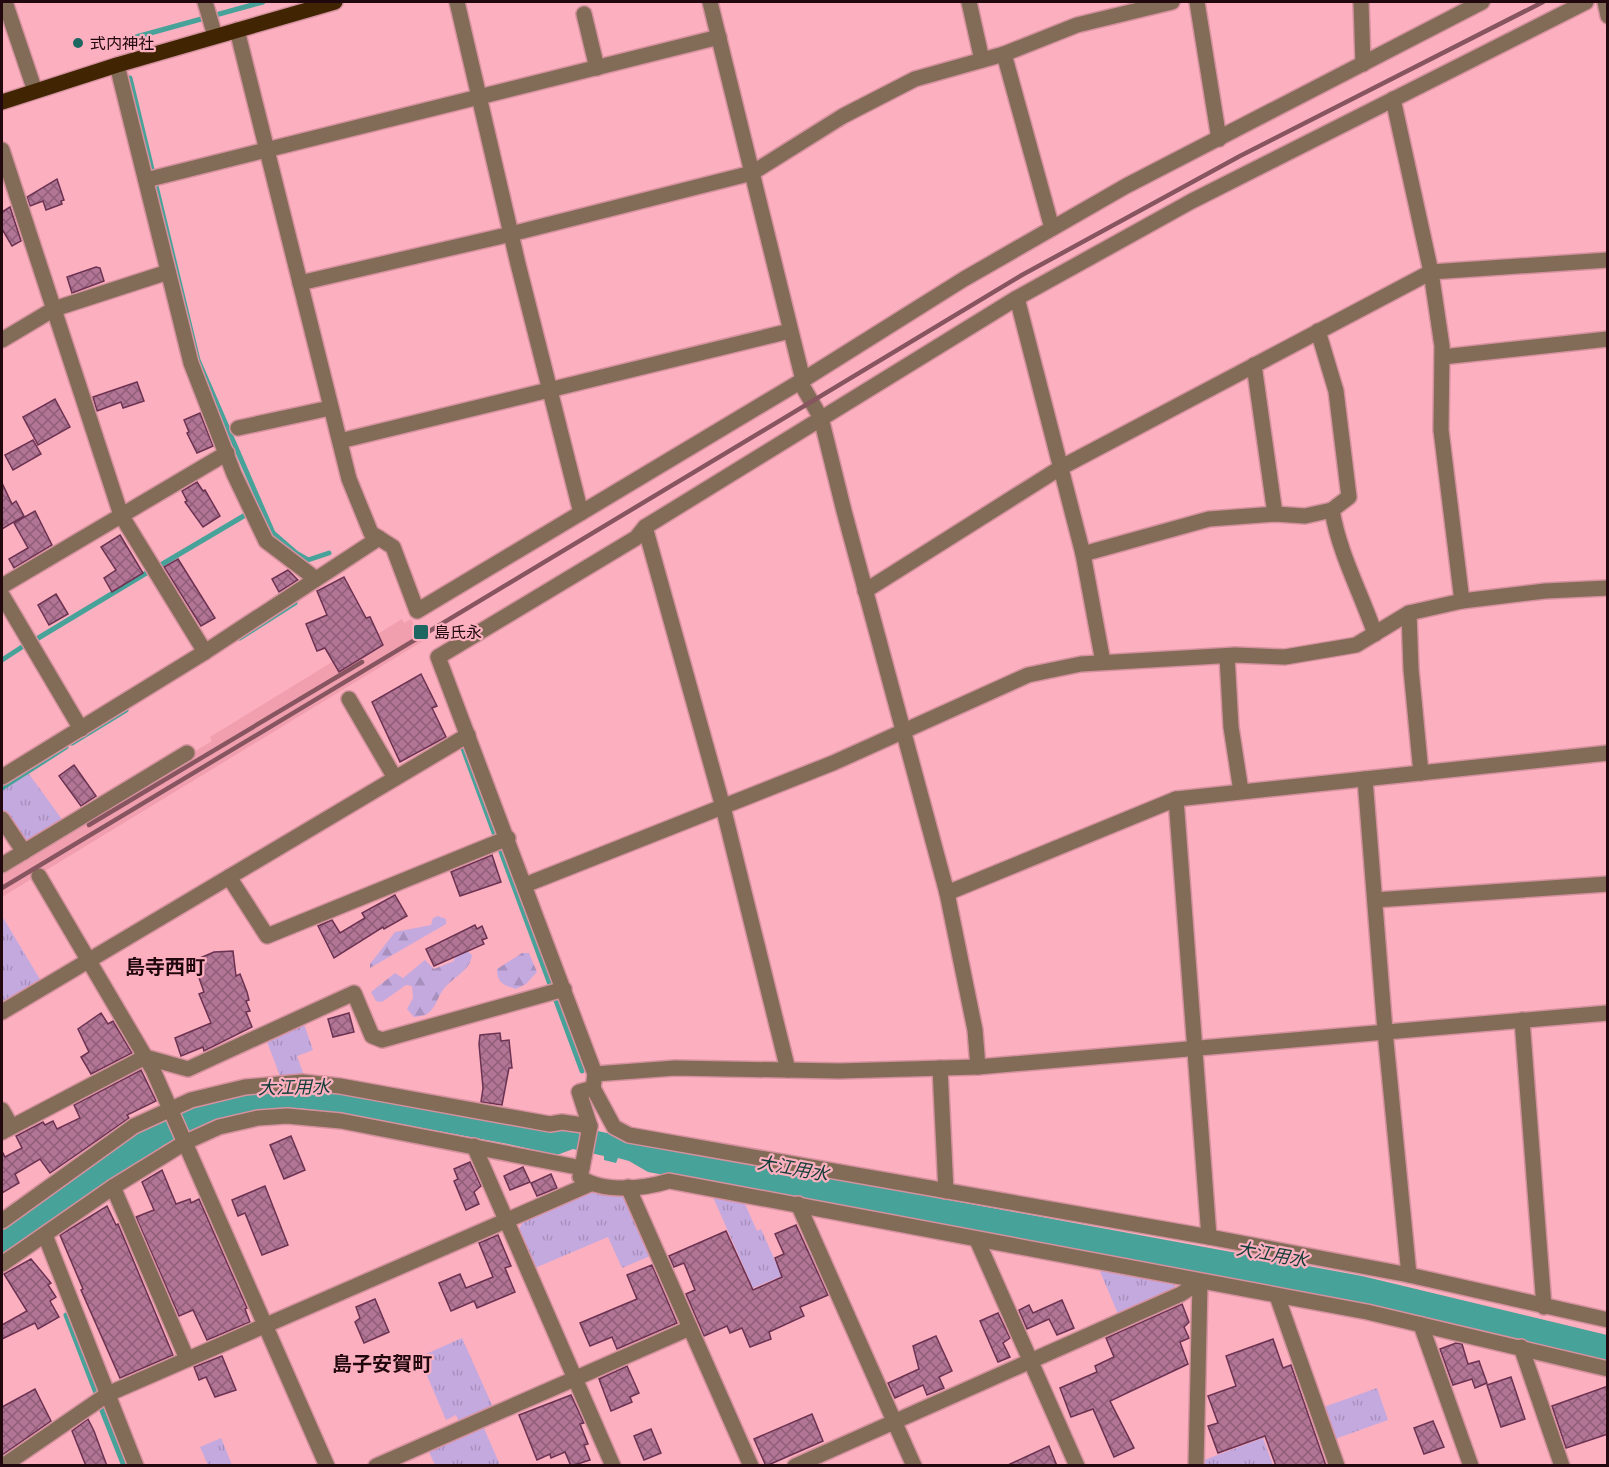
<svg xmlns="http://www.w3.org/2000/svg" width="1609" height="1467" font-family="Mulish,'Noto Sans JP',sans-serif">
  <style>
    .built { fill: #f19faf }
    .grass { fill: url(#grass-tufts) }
    .forest { fill: url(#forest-firs) }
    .water { fill: #47a29a }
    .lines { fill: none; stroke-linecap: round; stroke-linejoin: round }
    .stream { stroke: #47a29a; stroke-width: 5 }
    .building { fill: url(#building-cross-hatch); stroke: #6b3252; stroke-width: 1.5 }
    .minor-casing { stroke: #d5919e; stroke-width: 18 }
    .major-casing { stroke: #d5919e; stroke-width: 18 }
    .minor { stroke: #826c57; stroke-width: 15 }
    .major { stroke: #412503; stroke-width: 15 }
    .rail { stroke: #865560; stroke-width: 4.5 }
    .poi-dot { fill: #1c6761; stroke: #fcafbe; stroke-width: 2 }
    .labels { text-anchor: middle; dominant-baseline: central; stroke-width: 4.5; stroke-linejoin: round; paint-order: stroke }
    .poi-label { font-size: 16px; fill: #21070e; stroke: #fcafbe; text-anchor: start }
    .water-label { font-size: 18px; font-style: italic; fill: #123d39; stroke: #fcafbe }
    .quarter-label { font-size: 20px; font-weight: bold; fill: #21070e; stroke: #fcafbe }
  </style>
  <defs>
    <pattern id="grass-tufts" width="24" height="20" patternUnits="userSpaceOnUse" patternTransform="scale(1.5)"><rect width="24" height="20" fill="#c4a9df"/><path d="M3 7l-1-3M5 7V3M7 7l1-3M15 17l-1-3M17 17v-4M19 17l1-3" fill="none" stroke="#a890be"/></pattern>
    <pattern id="forest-firs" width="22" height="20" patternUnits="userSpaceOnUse" patternTransform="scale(1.5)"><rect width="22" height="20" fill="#c4a9df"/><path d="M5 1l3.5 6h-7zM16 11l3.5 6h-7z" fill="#a890be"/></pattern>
    <pattern id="building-cross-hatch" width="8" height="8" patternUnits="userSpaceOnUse" patternTransform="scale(1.5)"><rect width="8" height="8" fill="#b27595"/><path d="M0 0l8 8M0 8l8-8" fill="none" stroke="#905e78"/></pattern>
  </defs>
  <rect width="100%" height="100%" fill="#fcafbe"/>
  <path class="built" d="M402,619L404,623L411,619L423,641L2,897V868L212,741L210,737Z"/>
  <g class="grass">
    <path d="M29,774L64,822L27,846L2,813V790Z"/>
    <path d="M2,916L41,981L2,1005Z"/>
    <path d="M303,1021L313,1050L297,1056L305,1078L281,1079L266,1039Z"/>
    <path d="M598,1189L624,1194L650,1256L622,1268L608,1237L535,1268L519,1230L523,1221Z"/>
    <path d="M713,1197L745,1204L757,1231L761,1229L776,1263L810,1248L816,1262L753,1288Z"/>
    <path d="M1099,1269L1175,1283V1290L1118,1314Z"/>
    <path d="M462,1338L493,1407L459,1422L456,1415L446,1420L419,1357Z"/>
    <path d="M1377,1388L1388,1420L1335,1439L1324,1407Z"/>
    <path d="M483,1426L500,1465H435L428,1450Z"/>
    <path d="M221,1438L232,1465H208L200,1447Z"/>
    <path d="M1263,1438L1273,1465H1204V1460Z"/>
  </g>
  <g class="forest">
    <path d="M438,916L446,919V924L370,968V964L395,932L431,925L433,918Z"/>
    <path d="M467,951L472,955C470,972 452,977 443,990C437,998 436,1008 427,1014C424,1016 418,1016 414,1017L407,1009L413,998L412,986L406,985L382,1002L376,1001L371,992L395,973L403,978L425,960L434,969L454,961L456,952Z"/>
    <path d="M522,953H529L537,972L526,984L516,989C503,985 497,983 497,969Z"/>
  </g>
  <path class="water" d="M297,1087L593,1130L737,1161L1362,1276L1607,1335V1362L1369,1305L648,1172L629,1161L618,1158L616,1163L604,1160V1156L573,1149L557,1155L508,1144L342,1113L297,1108L268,1109L212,1122L164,1145L2,1255V1225L135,1134L217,1096Z"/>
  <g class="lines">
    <g class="stream">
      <path d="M132,45L136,37L263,2"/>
      <path d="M130,78L198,360L273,533L296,553L308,560L329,553"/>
      <path d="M159,566L247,514"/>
      <path d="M240,638L295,603"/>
      <path d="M35,640L148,572"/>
      <path d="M2,660L22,647"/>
      <path d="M72,743L126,710"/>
      <path d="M462,746L582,1071"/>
      <path d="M2,788L66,747"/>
      <path d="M66,1315L96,1393"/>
      <path d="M101,1408L124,1466"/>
    </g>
  </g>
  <g class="building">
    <path d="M57,179L64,200L61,201L62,204L46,210L43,201L30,206L27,197Z"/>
    <path d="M10,207L21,241L12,246L2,229V212Z"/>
    <path d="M96,267L100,268L104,281L72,293L67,277Z"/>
    <path d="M137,382L144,401L123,408L121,402L97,411L93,397Z"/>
    <path d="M55,399L70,427L38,445L23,417Z"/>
    <path d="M200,413L213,446L197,453L187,433L189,432L184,420Z"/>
    <path d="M33,440L41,454L13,470L5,455Z"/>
    <path d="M197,482L203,491L205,490L220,516L203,527L185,502L187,501L182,491Z"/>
    <path d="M2,483L12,504L16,501L24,516L2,529Z"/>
    <path d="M35,511L52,545L14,568L9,559L28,548L14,523Z"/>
    <path d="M120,535L143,573L112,592L104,578L116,570L101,547Z"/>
    <path d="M178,559L215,618L201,626L164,567Z"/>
    <path d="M288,570L298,580L279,592L272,579Z"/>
    <path d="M344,577L366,618L370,617L383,645L339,672L325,648L317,651L306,624L327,615L317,591Z"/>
    <path d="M56,594L68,614L49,625L38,605Z"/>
    <path d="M421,674L437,706L432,708L446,737L400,762L372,702Z"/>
    <path d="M74,765L96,796L81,806L59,776Z"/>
    <path d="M492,855L501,882L460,896L451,872Z"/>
    <path d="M395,895L407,916L384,929L383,927L334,958L318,926L332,920L340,933L365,918L362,913Z"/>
    <path d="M475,925L477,929L482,926L487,938L482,940L484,944L434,966L426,949Z"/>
    <path d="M233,951L236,976L240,974L247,992L249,1000L246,1001L250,1011L246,1012L252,1027L204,1051L203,1047L181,1056L175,1038L211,1023L199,994L204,992L193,961L214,952Z"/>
    <path d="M101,1013L108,1024L113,1021L132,1053L91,1074L81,1057L89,1052L78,1029Z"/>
    <path d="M349,1013L354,1032L333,1037L328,1019Z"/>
    <path d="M500,1033L501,1041L509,1040L512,1068H509L502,1105L481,1102L483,1088L479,1044L480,1035Z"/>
    <path d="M141,1070L156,1101L127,1115L129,1118L50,1173L40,1159L15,1174L19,1183L2,1193V1151L5,1157L22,1148L16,1136L43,1122L45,1125L53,1121L57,1129L80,1118L74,1105Z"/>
    <path d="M291,1136L305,1170L284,1179L270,1145Z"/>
    <path d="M470,1162L481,1186L474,1192L479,1204L466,1210L454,1181L458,1179L454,1169Z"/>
    <path d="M523,1167L530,1182L510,1190L504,1176Z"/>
    <path d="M162,1170L176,1204L190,1199L191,1203L199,1199L247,1308L245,1309L250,1322L207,1340L193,1310L179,1316L136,1217L154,1210L142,1182Z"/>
    <path d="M551,1174L557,1188L537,1196L531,1183Z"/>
    <path d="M265,1186L288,1245L262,1255L245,1213L238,1216L232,1200Z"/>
    <path d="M107,1206L116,1225L118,1224L173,1355L120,1378L81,1290L83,1289L60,1235Z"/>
    <path d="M796,1225L828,1295L800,1307L804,1316L769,1332L771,1339L750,1347L742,1328L730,1333L727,1326L704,1336L686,1294L695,1290L684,1263L674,1267L669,1256L726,1231L753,1290L782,1277L775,1258L784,1254L775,1234Z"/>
    <path d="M498,1235L511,1266L505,1268L515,1292L477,1308L474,1301L451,1311L439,1283L460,1274L466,1288L493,1277L479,1243Z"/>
    <path d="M31,1259L51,1283L48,1285L56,1297L50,1301L59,1317L38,1329L35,1323L2,1339V1325L27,1311L4,1274Z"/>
    <path d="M652,1265L677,1323L617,1349L612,1337L590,1346L580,1323L637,1299L627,1275Z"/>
    <path d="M375,1299L389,1332L364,1343L355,1322L360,1318L356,1307Z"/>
    <path d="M1062,1300L1074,1328L1057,1335L1049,1319L1027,1329L1019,1310L1029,1305L1033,1313Z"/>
    <path d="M1182,1304L1189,1322L1184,1327L1189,1338L1180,1342L1188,1364L1110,1401L1134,1448L1114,1457L1093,1409L1071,1417L1060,1388L1097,1372L1095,1366L1114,1357L1106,1338Z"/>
    <path d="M998,1313L1010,1338L1003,1343L1010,1357L998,1362L980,1321Z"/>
    <path d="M936,1336L952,1371L939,1377L944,1388L927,1395L923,1385L895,1398L888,1383L919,1369L913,1346Z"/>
    <path d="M1273,1339L1283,1368L1291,1365L1326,1466H1276L1265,1436L1218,1453L1208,1426L1218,1423L1208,1396L1236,1386L1226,1356Z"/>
    <path d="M1456,1343L1462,1344L1468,1364L1479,1361L1487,1383L1475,1388L1472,1379L1453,1385L1440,1349Z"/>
    <path d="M222,1356L236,1390L215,1397L206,1377L199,1380L194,1367Z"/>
    <path d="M627,1366L639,1393L630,1397L632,1402L611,1411L599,1379Z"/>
    <path d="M1511,1377L1525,1419L1501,1427L1487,1385Z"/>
    <path d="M1608,1386V1434L1566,1448L1552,1406Z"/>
    <path d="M35,1389L51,1421L2,1455V1407Z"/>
    <path d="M571,1395L584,1423L580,1424L588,1444L584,1445L590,1460L571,1466L565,1452L551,1458L550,1454L537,1460L519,1415Z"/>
    <path d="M812,1414L823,1441L766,1466L754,1439Z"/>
    <path d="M88,1419L94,1431L107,1466H86L72,1431Z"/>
    <path d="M1433,1421L1444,1447L1424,1454L1414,1428Z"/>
    <path d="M651,1429L661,1453L644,1460L634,1436Z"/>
    <path d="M1049,1446L1057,1466H1006Z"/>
  </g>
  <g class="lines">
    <g class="minor-casing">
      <g id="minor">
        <path d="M5,2L35,91"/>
        <path d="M205,2L215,36"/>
        <path d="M457,2L518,264L581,513"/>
        <path d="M710,2L803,380"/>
        <path d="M969,2L982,60"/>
        <path d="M1197,2L1219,139"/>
        <path d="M1361,2L1363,64"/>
        <path d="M1605,2L1608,16"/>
        <path d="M584,14L597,68"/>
        <path d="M237,30L349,479L371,533L393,547L417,611L803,380L964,279L1126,186L1482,2"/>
        <path d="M1004,54L1052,228"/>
        <path d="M117,65L191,363L234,474L266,541L316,579"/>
        <path d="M2,150L121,515L205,652"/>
        <path d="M146,180L719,37"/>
        <path d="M300,283L511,234L752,173L843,116L915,79L1004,54L1077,25L1172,2"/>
        <path d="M1017,298L1083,554L1103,662"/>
        <path d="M2,340L54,309L168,272"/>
        <path d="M1442,357L1608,339"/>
        <path d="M1254,365L1275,514"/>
        <path d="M800,382L821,418L844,511L947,893L975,1030L978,1067"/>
        <path d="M238,428L330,408"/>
        <path d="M340,441L790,331"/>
        <path d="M1332,510C1339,553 1361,593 1375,634"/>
        <path d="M645,527L723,807L788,1070"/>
        <path d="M1083,554L1209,519L1275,514L1305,516L1332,510L1349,497L1336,391L1318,331"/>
        <path d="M2,586L227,453"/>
        <path d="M865,591L1060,468L1431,272L1608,260"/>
        <path d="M2,595L81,729"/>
        <path d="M1462,601L1545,591L1608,588"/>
        <path d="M1409,613L1411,669L1421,773"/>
        <path d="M1227,656L1231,727L1241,791"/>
        <path d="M349,699L395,778"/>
        <path d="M2,777L205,652L379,538"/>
        <path d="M1365,779L1385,1031L1409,1275"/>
        <path d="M1176,799L1209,1237"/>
        <path d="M2,819L24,852"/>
        <path d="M2,865L187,753"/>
        <path d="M39,876L153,1070L327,1466"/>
        <path d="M229,877L267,936L508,838"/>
        <path d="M525,885L833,763L1028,675L1081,664L1235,655L1285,657L1356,645L1409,613L1462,601L1441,430L1442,346L1431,272L1393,99"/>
        <path d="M947,893L1176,799L1608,753"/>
        <path d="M1375,900L1608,884"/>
        <path d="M2,1012L468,735"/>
        <path d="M1522,1020L1544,1307"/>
        <path d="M940,1068L946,1191"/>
        <path d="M595,1074L675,1068L839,1071L978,1067L1608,1013"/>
        <path d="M593,1088L614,1127L629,1135L1209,1237L1409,1275L1608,1320"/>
        <path d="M2,1110L11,1126"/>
        <path d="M2,1132L145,1057L188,1069L354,993L372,1036L382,1040L564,989"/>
        <path d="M474,1146L613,1466"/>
        <path d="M582,1168L590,1126L579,1092L593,1088L595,1074L438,657L636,538L645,527L1017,298L1192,201L1586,2"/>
        <path d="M113,1187L187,1359"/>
        <path d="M628,1187L751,1466"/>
        <path d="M798,1204L914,1466"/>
        <path d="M2,1221L134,1126L191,1100L245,1087L302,1082L340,1086L550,1124L562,1122L590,1126"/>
        <path d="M45,1235L136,1466"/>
        <path d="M977,1240L1077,1466"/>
        <path d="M2,1264L113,1187L186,1142L219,1127L258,1118L287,1116L341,1121L582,1168L580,1177C602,1193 644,1189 669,1181L1367,1312L1608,1369"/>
        <path d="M1277,1296L1337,1466"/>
        <path d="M1421,1325L1471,1466"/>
        <path d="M1521,1347L1562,1466"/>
        <path d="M3,1466L108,1394L590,1184"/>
        <path d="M376,1466L690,1328"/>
        <path d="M795,1466L1181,1294L1200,1282L1196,1466"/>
      </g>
    </g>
    <g class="major-casing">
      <path id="major" d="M2,102L117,65L335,2"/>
    </g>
    <use href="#minor" class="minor"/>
    <use href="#major" class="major"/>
    <g class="rail">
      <path d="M89,825L362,662"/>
      <path d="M2,888L1022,275L1240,156L1543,2"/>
    </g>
  </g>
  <g class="poi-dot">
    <circle cx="78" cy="43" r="6"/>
    <rect x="413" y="624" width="16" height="16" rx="3"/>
  </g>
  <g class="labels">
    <g class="poi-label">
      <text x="90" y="43">式内神社</text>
      <text x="434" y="632">島氏永</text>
    </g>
    <g class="water-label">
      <text transform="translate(294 1087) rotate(-1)">大江用水</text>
      <text transform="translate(793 1168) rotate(10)">大江用水</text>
      <text transform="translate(1272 1254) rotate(10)">大江用水</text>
    </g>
    <g class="quarter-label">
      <text x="165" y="966">島寺西町</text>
      <text x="382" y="1363">島子安賀町</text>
    </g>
  </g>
  <rect width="1609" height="1467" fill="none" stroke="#21070e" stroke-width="6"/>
</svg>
